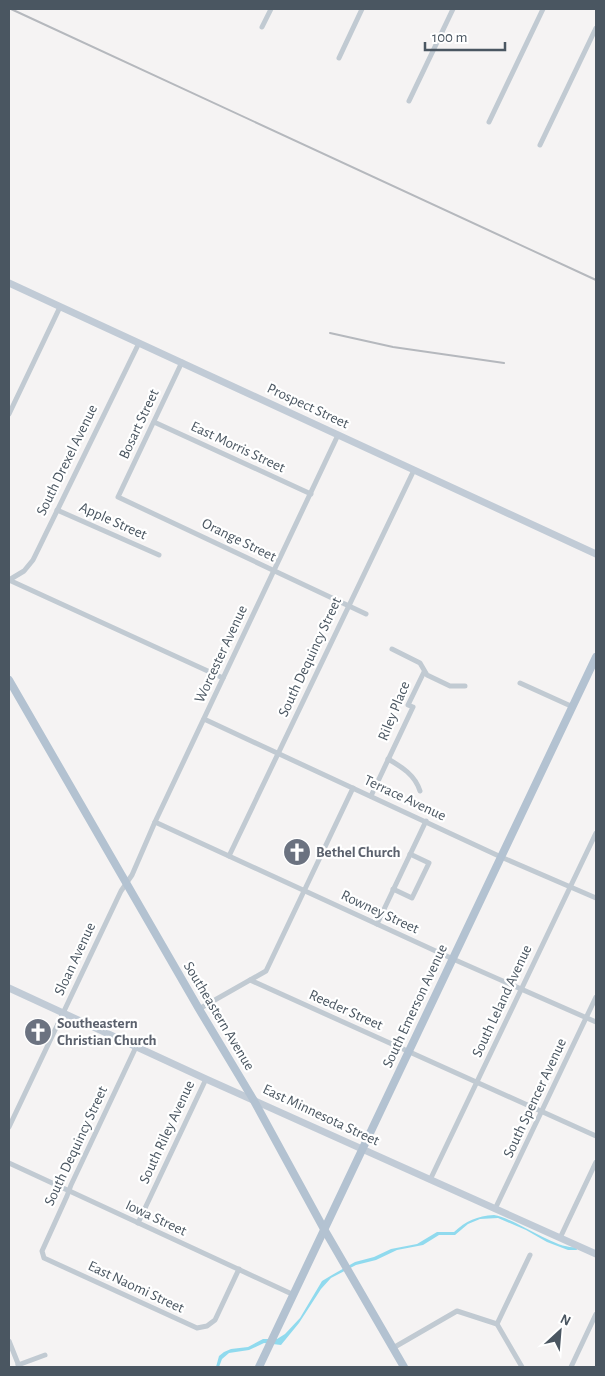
<svg xmlns="http://www.w3.org/2000/svg" width="605" height="1376" font-family="'Alegreya Sans',sans-serif">
  <style>
    .water { fill: #90daee }
    .lines { fill: none; stroke-linecap: round; stroke-linejoin: round }
    .street { stroke: #c1cad2; stroke-width: 5 }
    .secondary { stroke: #c1cbd6; stroke-width: 7 }
    .primary { stroke: #b3c2d1; stroke-width: 8 }
    .rail { stroke: #b5b8bd; stroke-width: 2 }
    .labels { text-anchor: middle; dominant-baseline: central; stroke-width: 4.5; stroke-linejoin: round; paint-order: stroke }
    .street-label { font-size: 15px; fill: #4a5661; stroke: #fff }
    .worship-label { font-size: 15px; font-weight: bold; fill: #5b616d; stroke: #fff; text-anchor: start }
  </style>
  <rect width="100%" height="100%" fill="#f5f3f3"/>
  <path class="water" d="M494,1215C517,1219 556,1250 576,1247L577,1250H568L547,1242L526,1230L498,1218L480,1219L468,1224L455,1235H439L423,1245L397,1250L376,1260L356,1265L331,1278L321,1289L299,1323L281,1345L264,1343L249,1350L229,1353L222,1359L219,1367H216L219,1356L224,1352L231,1349L248,1347L263,1339H277L285,1334L300,1318L322,1281L332,1275L355,1262L374,1257L391,1249L417,1244L437,1232H454C466,1221 477,1216 494,1215Z"/>
  <g class="lines">
    <g class="street">
      <path d="M262,27L271,9"/>
      <path d="M339,58L362,9"/>
      <path d="M409,101L453,9"/>
      <path d="M489,122L543,9"/>
      <path d="M540,145L596,28"/>
      <path d="M182,362L118,497L366,614"/>
      <path d="M9,414L60,307"/>
      <path d="M154,422L311,494"/>
      <path d="M57,510L159,555"/>
      <path d="M9,580L24,571L33,560L139,343"/>
      <path d="M9,580L223,678"/>
      <path d="M392,649L420,663L427,675L450,686H465"/>
      <path d="M520,683L573,707"/>
      <path d="M204,719L501,857L596,898"/>
      <path d="M388,759C402,767 415,775 420,791"/>
      <path d="M371,796L413,707L408,705L424,672"/>
      <path d="M155,822L453,959L596,1022"/>
      <path d="M229,856L414,470"/>
      <path d="M393,889L412,898L429,863L410,854"/>
      <path d="M377,924L426,821"/>
      <path d="M250,980L596,1136"/>
      <path d="M199,1009L266,971L353,788"/>
      <path d="M136,1047L71,1185L67,1196L42,1251L44,1258L197,1328L207,1326L215,1320L239,1269"/>
      <path d="M9,1127L121,891L132,875L155,822L338,435"/>
      <path d="M9,1163L294,1295"/>
      <path d="M430,1180L596,833"/>
      <path d="M495,1209L596,997"/>
      <path d="M138,1223L206,1079"/>
      <path d="M560,1238L596,1162"/>
      <path d="M497,1324L530,1255"/>
      <path d="M9,1341L19,1366"/>
      <path d="M393,1348L457,1311L497,1324L522,1367"/>
      <path d="M18,1365L45,1355"/>
      <path d="M571,1367L596,1314"/>
    </g>
    <g class="secondary">
      <path d="M9,283L596,554"/>
      <path d="M9,988L206,1079L596,1254"/>
    </g>
    <g class="primary">
      <path d="M9,680L199,1009L253,1099L324,1229L404,1367"/>
      <path d="M259,1367L596,657"/>
    </g>
    <g class="rail">
      <path d="M11,9L596,280"/>
      <path d="M330,333L393,347L504,363"/>
    </g>
  </g>
  <defs>
    <g id="church-disc" transform="scale(1.4375)"><circle r="9.5" fill="#6b7280" stroke="#fff"/><path d="M-1.2-6h2.4v3.5h3.3v2.4h-3.3V6h-2.4V-.1h-3.3v-2.4h3.3Z" fill="#fff"/></g>
  </defs>
  <g fill-rule="evenodd">
    <use href="#church-disc" x="297" y="852"/>
    <use href="#church-disc" x="38" y="1032"/>
  </g>
  <g class="labels">
    <g class="street-label">
      <text transform="translate(308 406) rotate(25)">Prospect Street</text>
      <text transform="translate(139 424) rotate(-65)">Bosart Street</text>
      <text transform="translate(238 447) rotate(25)">East Morris Street</text>
      <text transform="translate(67 460) rotate(-64)">South Drexel Avenue</text>
      <text transform="translate(113 521) rotate(24)">Apple Street</text>
      <text transform="translate(239 540) rotate(26)">Orange Street</text>
      <text transform="translate(221 654) rotate(-65)">Worcester Avenue</text>
      <text transform="translate(310 657) rotate(-65)">South Dequincy Street</text>
      <text transform="translate(394 711) rotate(-68)">Riley Place</text>
      <text transform="translate(405 798) rotate(25)">Terrace Avenue</text>
      <text transform="translate(380 912) rotate(25)">Rowney Street</text>
      <text transform="translate(75 959) rotate(-65)">Sloan Avenue</text>
      <text transform="translate(502 1001) rotate(-65)">South Leland Avenue</text>
      <text transform="translate(415 1006) rotate(-65)">South Emerson Avenue</text>
      <text transform="translate(346 1010) rotate(24)">Reeder Street</text>
      <text transform="translate(219 1016) rotate(59)">Southeastern Avenue</text>
      <text transform="translate(535 1098) rotate(-65)">South Spencer Avenue</text>
      <text transform="translate(321 1115) rotate(25)">East Minnesota Street</text>
      <text transform="translate(167 1132) rotate(-65)">South Riley Avenue</text>
      <text transform="translate(76 1146) rotate(-65)">South Dequincy Street</text>
      <text transform="translate(156 1218) rotate(25)">Iowa Street</text>
      <text transform="translate(136 1287) rotate(25)">East Naomi Street</text>
    </g>
    <g class="worship-label">
      <text x="316" y="852">Bethel Church</text>
      <text x="57" y="1023">Southeastern<tspan x="57" dy="17">Christian Church</tspan></text>
    </g>
  </g>
  <rect width="605" height="1376" fill="none" stroke="#4a5661" stroke-width="20"/>
  <g transform="translate(560 1331) rotate(26)" stroke="#ffffff" stroke-width="4" paint-order="stroke">
  <path d="M0-4L9 19L0 12L-9 19Z" fill="#4a5661"/>
  <text y="-8" font-size="14" font-weight="bold" text-anchor="middle" fill="#4a5661">N</text>
  </g>
  <path d="M425 42v8h80v-8" fill="none" stroke="#4a5661" stroke-width="2.5"/>
  <text x="432" y="42" font-size="15" fill="#4a5661" stroke="#ffffff" stroke-width="4" paint-order="stroke">100 m</text>
</svg>
